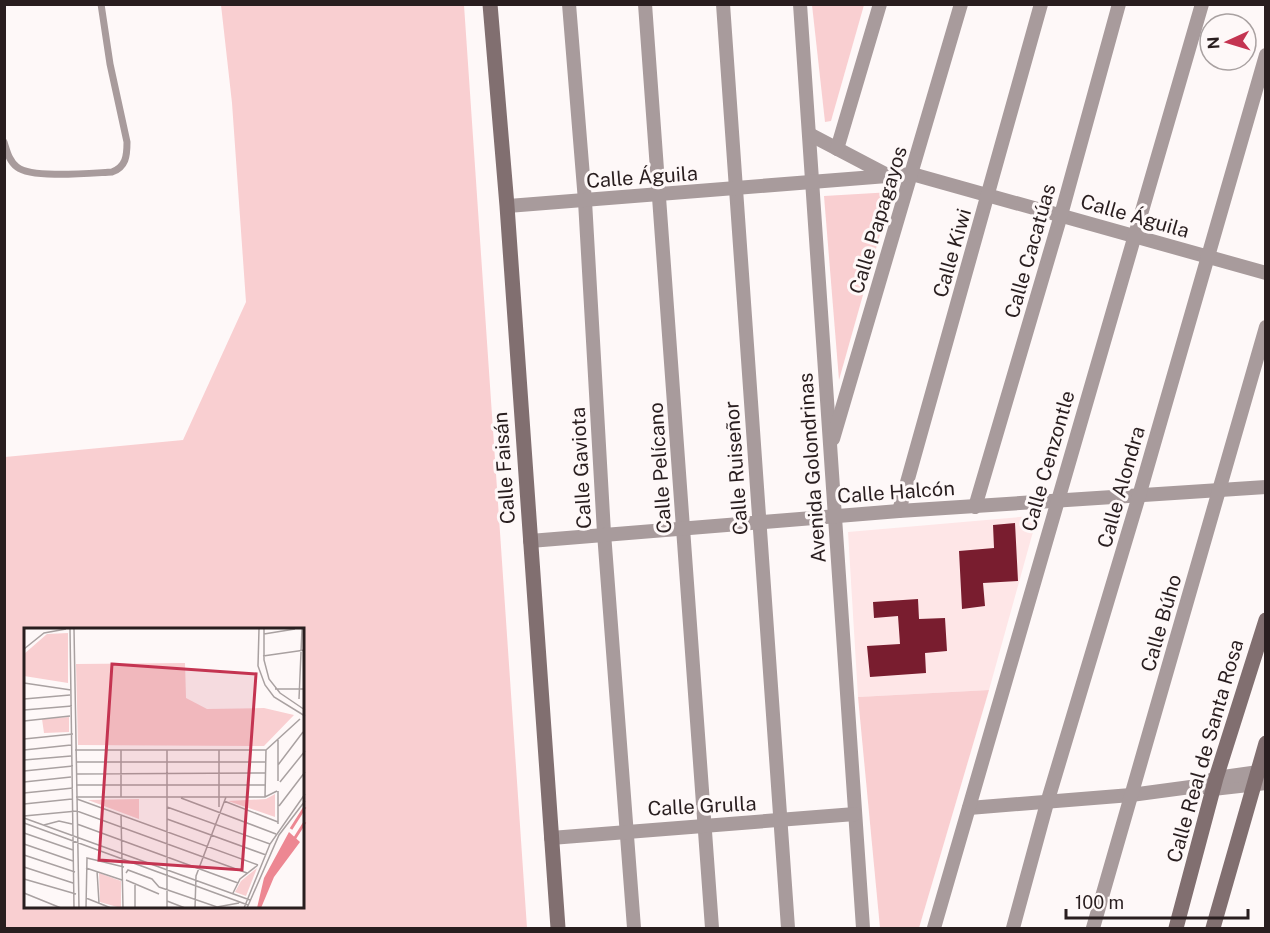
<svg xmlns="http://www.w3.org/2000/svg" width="1270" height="933" font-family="'Public Sans',sans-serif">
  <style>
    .built { fill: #fee6e7 }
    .green { fill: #f9cfd1; fill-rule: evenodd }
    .building { fill: #791d2f }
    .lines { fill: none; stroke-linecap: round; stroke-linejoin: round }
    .lane { stroke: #a89b9c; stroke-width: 7 }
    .street { stroke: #a89b9c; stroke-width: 14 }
    .secondary { stroke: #816f70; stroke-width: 15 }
    .labels { text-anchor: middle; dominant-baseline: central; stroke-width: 6; stroke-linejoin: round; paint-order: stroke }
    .street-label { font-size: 20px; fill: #291e1f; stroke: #fef8f8 }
    .inset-river { fill: none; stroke: #ed8792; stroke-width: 3 }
    .inset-road { fill: none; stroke: #a9a1a1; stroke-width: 1.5 }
    .view { fill: #c43451; fill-opacity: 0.15; stroke: #c43451; stroke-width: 3 }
    .inset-edge { fill: none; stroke: #291e1f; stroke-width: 3 }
  </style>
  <rect width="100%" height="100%" fill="#fef8f8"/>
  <path class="built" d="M1031,516L1036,521L989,690L858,697L848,532Z"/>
  <g class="green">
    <path d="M221,5H464L527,928H5V457L183,440L246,302L232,103ZM26,630H303V908H26Z"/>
    <path d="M812,5H864L831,121L825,122Z"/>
    <path d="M892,192L839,380L824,196Z"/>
    <path d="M989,690L919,928H880L858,697Z"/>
  </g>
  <g class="building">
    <path d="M1015,523L1018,581L983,583L985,606L962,609L959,551L994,548L993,525Z"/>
    <path d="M918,599L919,619L945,618L947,651L925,653L926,673L870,677L867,646L900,644L898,616L874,618L873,602Z"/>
  </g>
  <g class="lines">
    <path class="lane" d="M4,142C7,151 9,161 17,167C32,179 92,173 112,172C126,167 127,156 127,142L110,64L101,4"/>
    <g class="street">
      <path d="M569,4L585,201L604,533L634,928"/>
      <path d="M645,4L712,928"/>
      <path d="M723,4L788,928"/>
      <path d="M800,4L863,928"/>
      <path d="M809,134L889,176L912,174L1266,273"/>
      <path d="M837,149L880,4"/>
      <path d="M507,206L887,176"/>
      <path d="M833,439L961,4"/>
      <path d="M975,507L1061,215L1119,4"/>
      <path d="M899,511L1041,4"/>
      <path d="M530,541L899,511L1266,487"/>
      <path d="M1203,787L1213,789L1266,783"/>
      <path d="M969,808L1131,795L1198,786L1216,778L1266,771"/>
      <path d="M551,838L855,814"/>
      <path d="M934,928L1202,4"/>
      <path d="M1013,928L1047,803L1139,496L1266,55"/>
      <path d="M1093,928L1266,327"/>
    </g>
    <g class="secondary">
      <path d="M490,4L507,206L558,928"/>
      <path d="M1176,928L1216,778L1266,620"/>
      <path d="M1213,928L1266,743"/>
    </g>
  </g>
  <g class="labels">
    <g class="street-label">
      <text transform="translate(642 177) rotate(-4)">Calle Águila</text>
      <text transform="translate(1135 216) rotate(16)">Calle Águila</text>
      <text transform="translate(878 220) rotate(-73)">Calle Papagayos</text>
      <text transform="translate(1030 251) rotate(-74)">Calle Cacatúas</text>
      <text transform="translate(952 253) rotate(-74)">Calle Kiwi</text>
      <text transform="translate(1048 461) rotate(-74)">Calle Cenzontle</text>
      <text transform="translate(504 468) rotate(-94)">Calle Faisán</text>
      <text transform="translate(581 468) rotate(-93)">Calle Gaviota</text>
      <text transform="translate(660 468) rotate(-94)">Calle Pelícano</text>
      <text transform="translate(736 468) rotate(-94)">Calle Ruiseñor</text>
      <text transform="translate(812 468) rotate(-94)">Avenida Golondrinas</text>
      <text transform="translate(1121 487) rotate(-74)">Calle Alondra</text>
      <text transform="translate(896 492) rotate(-4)">Calle Halcón</text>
      <text transform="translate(1161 623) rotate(-74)">Calle Búho</text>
      <text transform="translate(1205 751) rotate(-74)">Calle Real de Santa Rosa</text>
      <text transform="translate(702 806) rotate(-3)">Calle Grulla</text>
    </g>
  </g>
  <g transform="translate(24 628)">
    <rect width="280" height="280" fill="#fef8f8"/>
    <path d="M44,5V55L0,48V26L23,6ZM161,35L162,70L183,81L240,80L270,87L240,118L54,117L52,36ZM45,89V104L20,105L18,91ZM251,166V189L204,173L242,171ZM115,171V191L64,172ZM233,240L222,268L211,264L217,253ZM75,245L97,253V280L76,274Z" fill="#f9cfd1"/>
    <path d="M265,204L276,214L250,249L237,280H233L240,250Z" fill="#ed8792"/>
    <path class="inset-river" d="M267,201L281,179M269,213L281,194"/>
    <path class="inset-road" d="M46,1L50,280M50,1L55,280M235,1L234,38L241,57L250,69L281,88M240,1V32L245,51L256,65L281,82M240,6L271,1M0,21L20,5L42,1M239,28L281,22M0,55L47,62M251,61H281M0,71L46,67M275,71L278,1M0,82L48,78M0,93L46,88M0,111L49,106M254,112V153M0,122L47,117M51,122H242L276,91M97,122V169M143,122V280M195,122V179M0,132L47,128M52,134H242M254,137L279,104M0,143L49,138M52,146L241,145M0,154L47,149M256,154L281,123M52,157H241M254,163V196M0,165L49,160M52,169H241L253,163M241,169L242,122M157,170L252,206M53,171L234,237M200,173L254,194M0,176L48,171M255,178L281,144M143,179L246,216M97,187L99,280M0,188L53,183L223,245M0,190L226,272M143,191L242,227M0,195L224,277M53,196L214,255M20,197L35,193L48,196M0,205L49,222M0,216L49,233M0,227L51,244M0,239L49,255M62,240L98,252M73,243L75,275M102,245L104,242L128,251L135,259M0,251L52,266M102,252L135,266M111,257V280M135,259L193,279L215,275M0,265L37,280M209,265L216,251L234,237M62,270L87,280M143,273L161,280M62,280L63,230L100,239M171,280L172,248L202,169M220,280L246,216L281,166M223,280L255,207L281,173"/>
    <path class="view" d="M88,36L232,46L218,242L75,232Z"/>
    <rect width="280" height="280" class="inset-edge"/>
  </g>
  <rect width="1270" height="933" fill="none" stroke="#291e1f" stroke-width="12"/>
  <g transform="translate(1228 42) rotate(266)"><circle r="28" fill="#fef8f8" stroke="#a9a1a1" stroke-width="1.5"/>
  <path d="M0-4.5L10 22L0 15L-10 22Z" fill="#c43451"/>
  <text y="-9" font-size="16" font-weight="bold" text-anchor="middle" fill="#291e1f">N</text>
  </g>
  <path d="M1066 909v9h182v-9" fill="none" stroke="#291e1f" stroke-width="3"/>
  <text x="1075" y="909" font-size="18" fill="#291e1f" stroke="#fef8f8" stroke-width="4.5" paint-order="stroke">100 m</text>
</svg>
